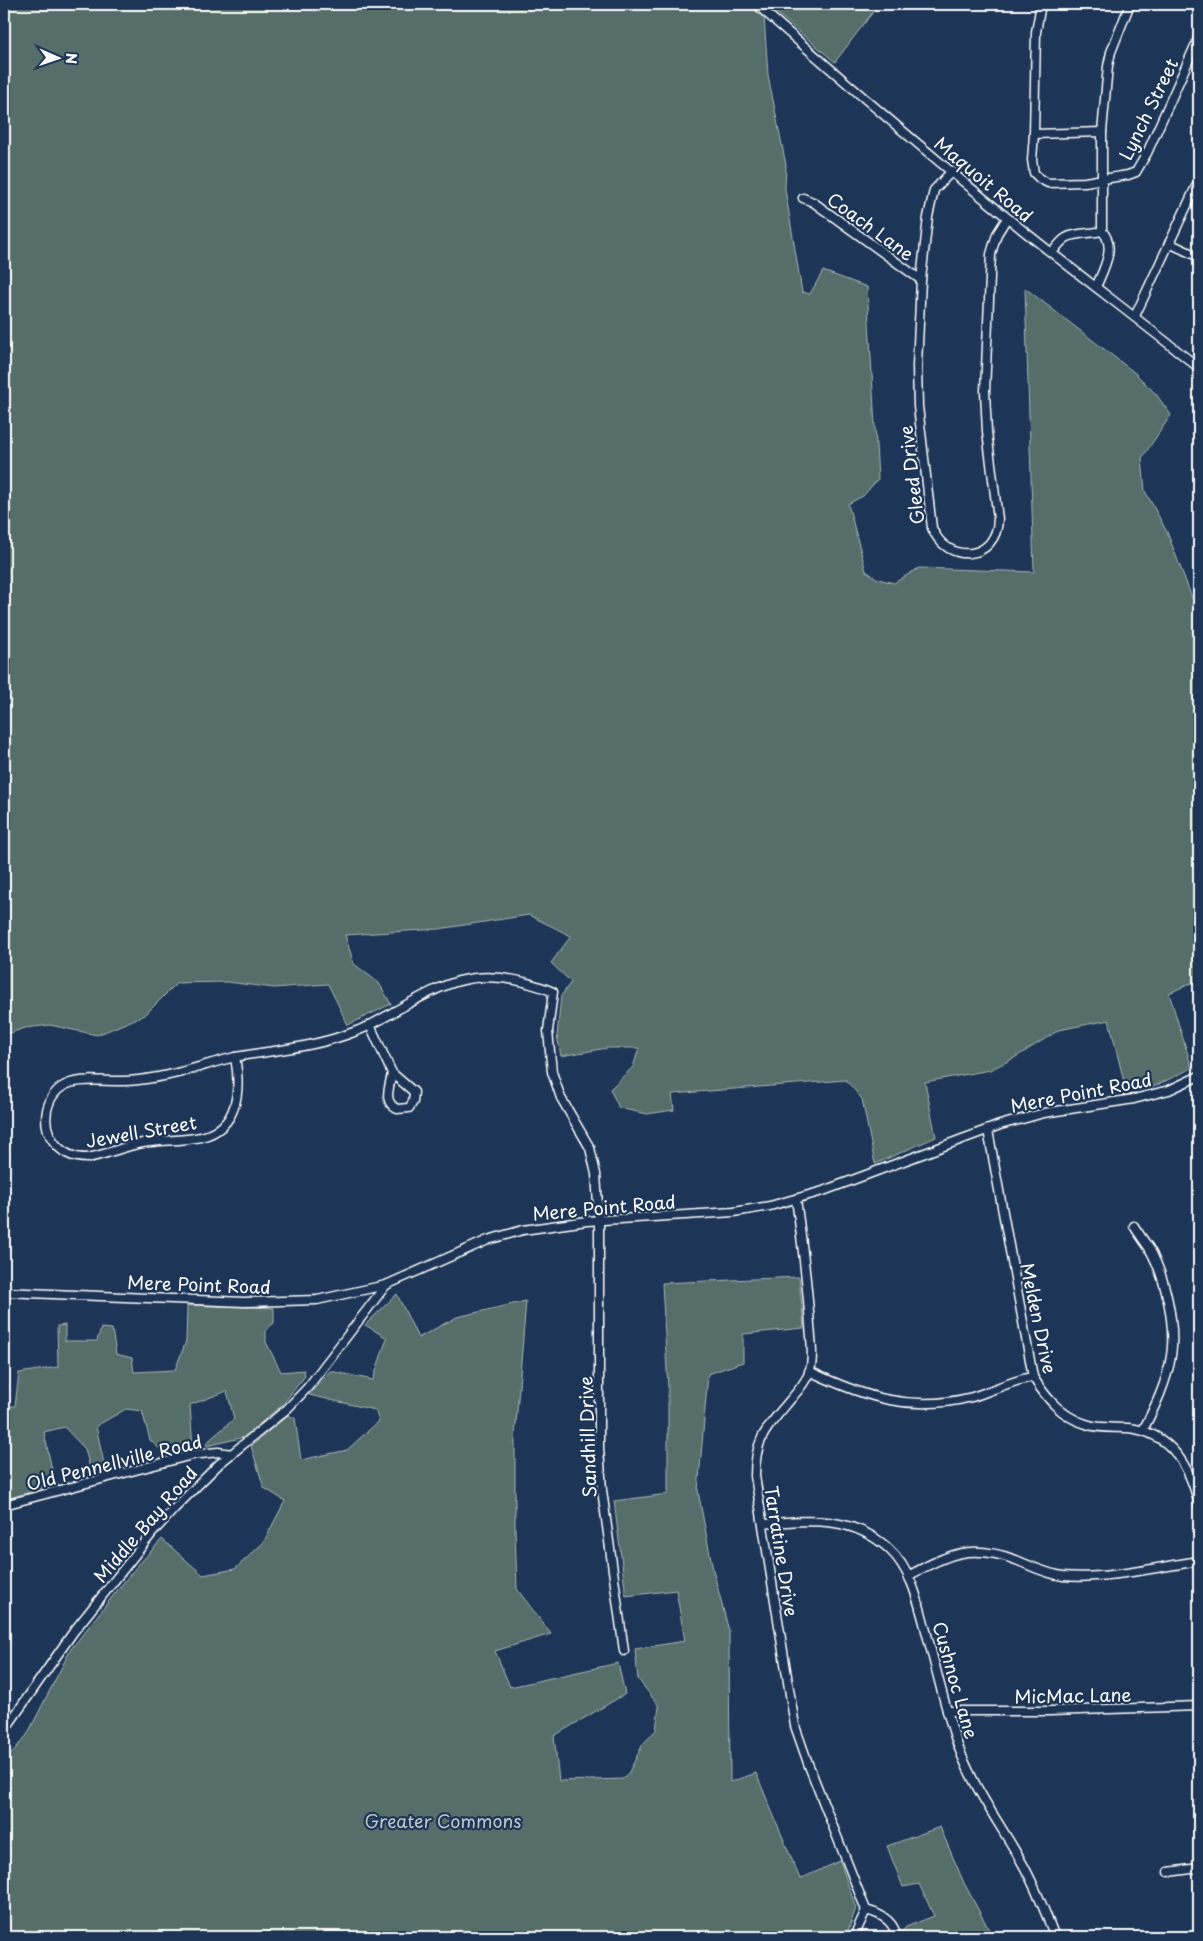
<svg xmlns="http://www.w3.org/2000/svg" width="1203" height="1941" font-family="'Playpen Sans',sans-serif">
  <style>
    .green { fill: #556e6a; stroke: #aab6b4 }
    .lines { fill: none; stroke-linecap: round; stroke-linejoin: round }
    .minor-casing { stroke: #fff; stroke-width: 11 }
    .minor { stroke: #1d3557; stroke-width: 8 }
    .labels { text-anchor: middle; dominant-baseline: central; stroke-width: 4.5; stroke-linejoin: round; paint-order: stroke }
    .street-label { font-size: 18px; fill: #fff; stroke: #1d3557 }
    .park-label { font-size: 18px; fill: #bbc5c3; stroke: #1d3557 }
  </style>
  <rect width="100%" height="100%" fill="#1d3557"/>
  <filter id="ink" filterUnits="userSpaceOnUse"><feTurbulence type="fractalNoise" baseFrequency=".02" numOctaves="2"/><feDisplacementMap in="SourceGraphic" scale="10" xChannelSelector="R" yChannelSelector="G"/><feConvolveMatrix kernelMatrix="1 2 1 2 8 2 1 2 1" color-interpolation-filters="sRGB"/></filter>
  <g filter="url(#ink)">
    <g class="green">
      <path d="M4,4H748L764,16L768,75L786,165L785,189L802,292L810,294L823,271L867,287L878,479L863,496L848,504L866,571L878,579L894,583L919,568L1034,572L1025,288L1135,373L1156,394L1171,415L1142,458L1145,491L1167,532L1199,616V982L1197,981L1169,993L1192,1068L1153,1087L1126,1090L1109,1020L1059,1030L1016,1057L990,1070L925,1082L936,1137L875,1164L862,1099L846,1080L672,1094L674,1110L647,1114L619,1108L610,1089L633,1067L639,1048H607L561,1056L557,1036L561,996L571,982L551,963L571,936L529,915L439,929L345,935L354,964L379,983L391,1004L348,1025L328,984L274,988L227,982L177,983L145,1015L97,1035L50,1025L25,1028L4,1035Z"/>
      <path d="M766,4H879L835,62Z"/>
      <path d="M799,1277L804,1328L743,1334V1362L708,1374L698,1491L713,1570L729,1631L730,1782L756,1773L800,1879L840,1861L856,1908L846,1937H4V1762L27,1735L71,1649L131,1573L162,1539L203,1575L235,1569L263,1543L285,1501L264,1488L251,1446L288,1415L295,1418L301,1460L347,1450L379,1421L375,1410L309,1395L330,1371L373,1380L387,1338L365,1325L397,1294L418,1338L457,1317L526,1301L515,1436V1528L517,1589L551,1634L495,1651L510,1687L618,1663L625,1694L554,1736L559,1781L623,1779L629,1772L643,1744L656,1730L659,1706L638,1679L635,1649L685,1641L676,1590L626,1596L614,1501L668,1494V1388L662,1283Z"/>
      <path d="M187,1305L274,1308V1323L266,1330V1342L281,1372L304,1370L305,1376L282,1405L244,1437L207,1446L206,1443L234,1419L227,1391L190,1405L193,1448L167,1456L150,1440L142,1411L126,1409L96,1426L106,1473L92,1476L85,1449L64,1427L44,1432L55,1484L4,1500V1406H15L19,1373L58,1367L57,1326L65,1325V1341H97L101,1328L112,1329L116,1354L132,1358L134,1372L175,1370L186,1341Z"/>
      <path d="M940,1827L964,1883L993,1937H903L902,1931L906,1927L934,1916L919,1884L903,1887L887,1846Z"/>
    </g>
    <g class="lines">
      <g class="minor-casing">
        <g id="minor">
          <path d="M756,4C839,77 923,150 1009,219C1072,270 1137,318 1199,368"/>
          <path d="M1041,4L1036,32L1034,134L1102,132V231C1091,234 1075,232 1066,238C1061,241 1056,248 1052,252"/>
          <path d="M1102,132L1108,66L1111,52L1130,4"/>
          <path d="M1034,134L1032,160L1034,173L1040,179L1048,183L1085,182L1128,175L1136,172L1147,153L1199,37"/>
          <path d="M952,171L934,190L928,217L921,280L917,366L918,406L932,528C947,565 997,561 998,519L987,432L985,391L991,254L997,234L1007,218"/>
          <path d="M803,198L813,202L921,280"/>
          <path d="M1169,243L1199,257"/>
          <path d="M1096,287C1103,270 1117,247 1102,231"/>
          <path d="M1135,316L1199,180"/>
          <path d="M370,1025L392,1073"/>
          <path d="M235,1057C276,1050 315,1047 354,1032C368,1027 382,1019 395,1011C441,986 469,968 524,982C534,985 543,987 553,992L548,1031L552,1072L561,1098L590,1148L596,1174L599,1220V1448L602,1490L624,1651"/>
          <path d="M235,1057C241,1089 239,1128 201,1137C182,1141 162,1140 143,1143C124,1146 106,1155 87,1158C74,1158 62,1153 54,1142C47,1133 45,1121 47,1110C56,1071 95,1082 124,1081C135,1081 147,1079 158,1077C184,1073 209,1063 235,1057Z"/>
          <path d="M392,1073L414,1092L413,1102L409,1108L397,1109C382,1101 390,1087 392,1073Z"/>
          <path d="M988,1130L1033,1377C1046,1398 1062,1417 1086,1424C1099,1429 1114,1427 1128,1428C1171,1432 1191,1468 1199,1506"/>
          <path d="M796,1199C802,1241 807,1283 810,1325C811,1340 814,1356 810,1371C806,1381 798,1391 791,1399C767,1428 755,1437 755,1476L795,1726L809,1766L866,1910"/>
          <path d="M1134,1226C1139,1234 1144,1241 1149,1248C1165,1276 1176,1324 1171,1356C1167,1382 1155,1407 1143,1430"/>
          <path d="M4,1292L244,1302L317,1300L386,1285L488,1240L523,1230L587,1221L734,1212L770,1206L823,1191L1000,1125L1044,1113L1134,1099L1169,1090L1199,1076"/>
          <path d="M809,1371C864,1397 911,1413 972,1397C992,1391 1012,1380 1033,1377"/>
          <path d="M4,1505L192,1455L218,1452L232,1454"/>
          <path d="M763,1524C809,1520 852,1515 889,1549C914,1572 920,1610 929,1642C937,1673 944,1703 954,1734C968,1780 997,1819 1021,1861C1035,1885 1045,1912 1055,1937"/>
          <path d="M908,1576C949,1554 970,1543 1016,1560C1031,1566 1046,1574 1063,1576C1105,1580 1157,1567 1199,1561"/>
          <path d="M947,1711H1050L1199,1706"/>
          <path d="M4,1731L74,1631L154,1531L175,1508L219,1464L287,1409L308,1387L386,1285"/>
          <path d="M1168,1872L1199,1868"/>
          <path d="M856,1937V1932L866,1910C881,1914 895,1921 896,1937"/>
        </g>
      </g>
      <use href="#minor" class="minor"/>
    </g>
  </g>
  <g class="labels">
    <g class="street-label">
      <text transform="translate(1148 109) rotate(-64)">Lynch Street</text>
      <text transform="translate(984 179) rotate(40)">Maquoit Road</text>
      <text transform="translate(871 226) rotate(36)">Coach Lane</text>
      <text transform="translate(911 475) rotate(-97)">Gleed Drive</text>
      <text transform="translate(1081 1092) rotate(-11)">Mere Point Road</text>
      <text transform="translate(141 1131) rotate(-10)">Jewell Street</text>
      <text transform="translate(604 1207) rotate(-5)">Mere Point Road</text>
      <text transform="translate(199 1284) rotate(2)">Mere Point Road</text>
      <text transform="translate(1039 1318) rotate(78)">Melden Drive</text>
      <text transform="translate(587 1437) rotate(-92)">Sandhill Drive</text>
      <text transform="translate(114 1462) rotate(-14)">Old Pennellville Road</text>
      <text transform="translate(145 1524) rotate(-49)">Middle Bay Road</text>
      <text transform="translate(782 1551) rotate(81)">Tarratine Drive</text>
      <text transform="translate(956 1680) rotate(74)">Cushnoc Lane</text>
      <text transform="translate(1073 1695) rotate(-1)">MicMac Lane</text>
    </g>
    <g class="park-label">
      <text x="443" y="1820">Greater Commons</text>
    </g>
  </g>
  <rect width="1203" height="1941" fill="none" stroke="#1d3557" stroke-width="20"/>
  <rect x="10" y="10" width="1183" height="1921" fill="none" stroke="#fff" stroke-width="2" filter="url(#ink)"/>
  <g transform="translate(58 58) rotate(92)" stroke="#1d3557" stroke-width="4" paint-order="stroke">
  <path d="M0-4L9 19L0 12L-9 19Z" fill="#ffffff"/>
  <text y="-8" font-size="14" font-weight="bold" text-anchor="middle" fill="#ffffff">N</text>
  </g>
</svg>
